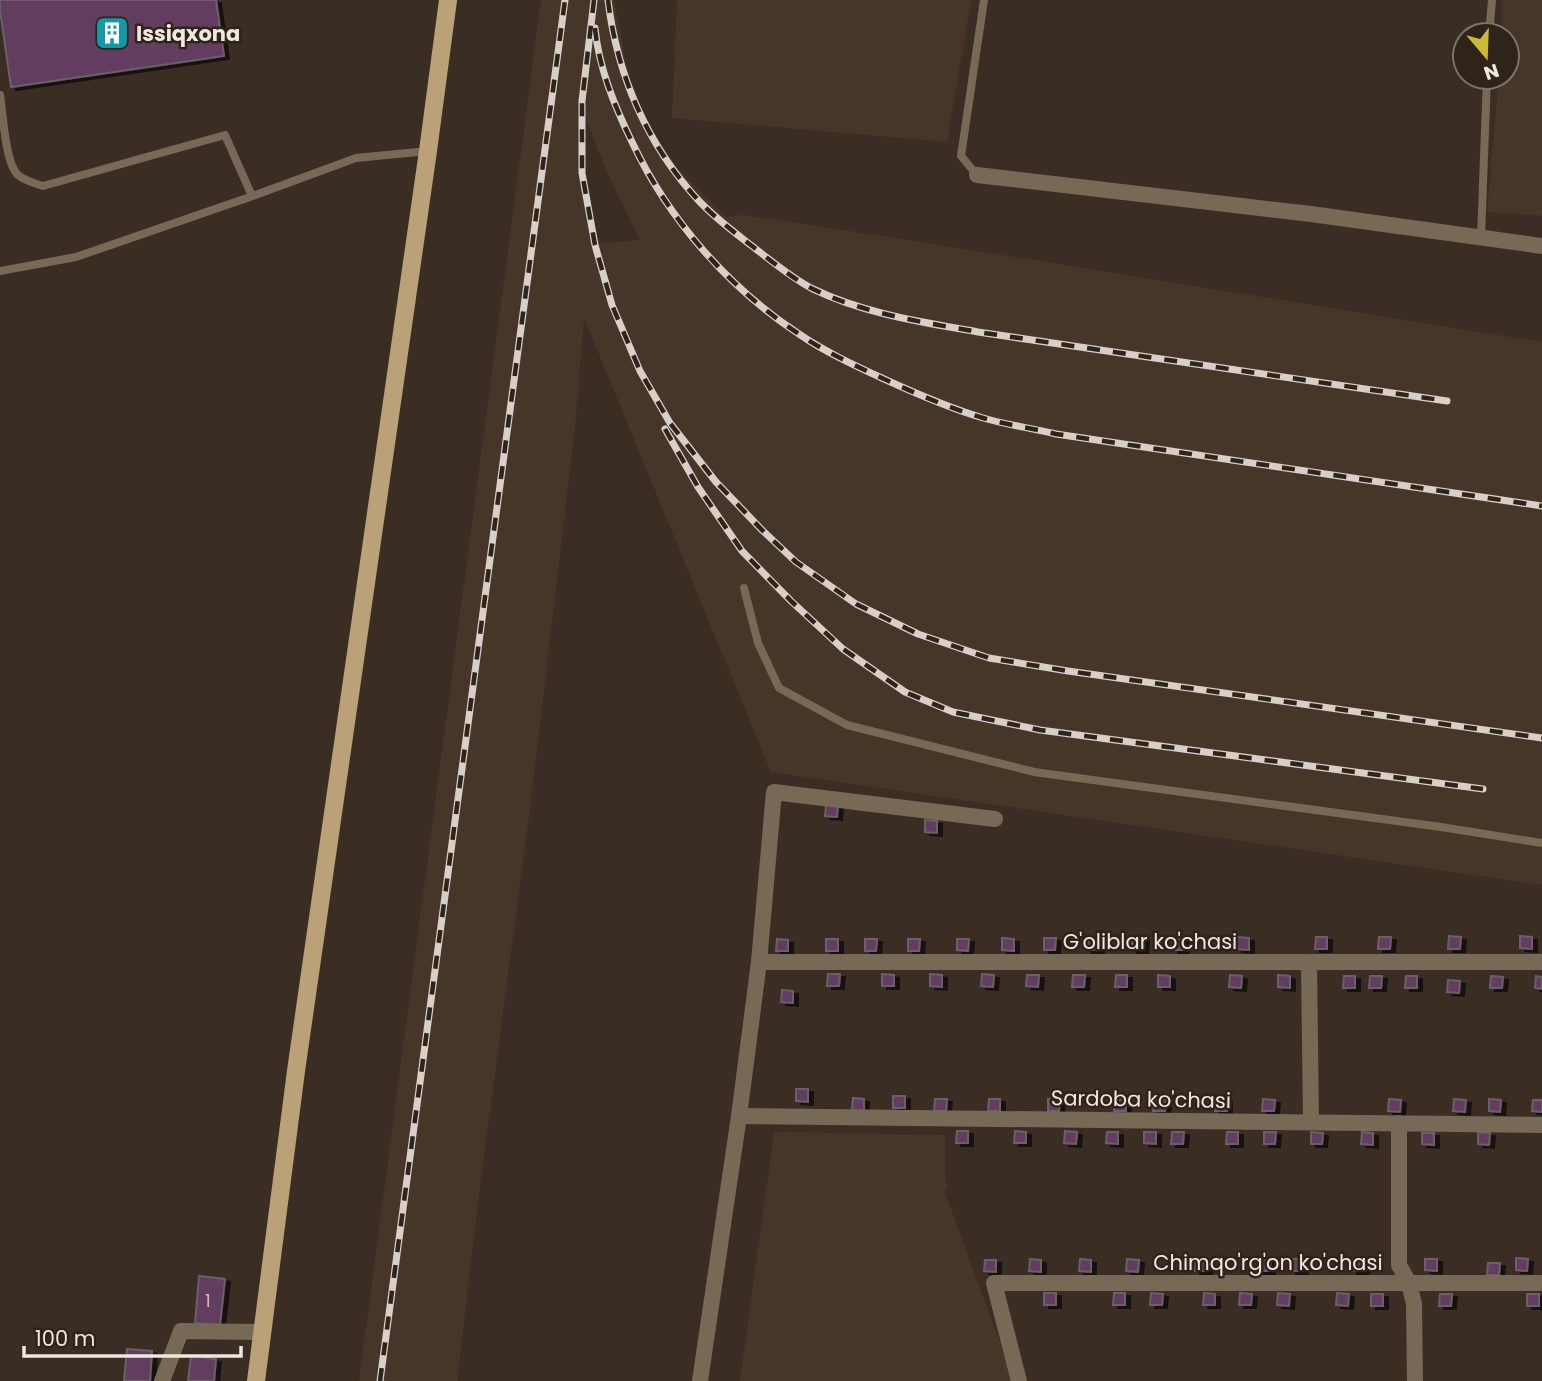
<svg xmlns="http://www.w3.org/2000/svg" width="1542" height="1381" font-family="Poppins,sans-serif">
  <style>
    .built { fill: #463628; fill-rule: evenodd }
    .building { fill: #623d61; stroke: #6b5e6a; stroke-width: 2; filter: url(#shadow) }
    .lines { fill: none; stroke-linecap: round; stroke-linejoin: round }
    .lane { stroke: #766956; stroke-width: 8 }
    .street { stroke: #766956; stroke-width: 16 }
    .primary { stroke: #bba178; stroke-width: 18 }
    .rail-casing { stroke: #d8cfc9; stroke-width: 7 }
    .rail { stroke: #2f241a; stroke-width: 4.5; stroke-dasharray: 13; stroke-linecap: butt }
    .labels { text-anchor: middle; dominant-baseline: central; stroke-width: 5; stroke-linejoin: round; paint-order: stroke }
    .number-label { font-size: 18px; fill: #ccbcc1 }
    .poi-label { font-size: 21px; font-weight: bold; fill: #efe7e1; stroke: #2f241a; text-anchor: start }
    .street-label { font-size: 21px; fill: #efe7e1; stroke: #2f241a }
  </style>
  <defs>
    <filter id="shadow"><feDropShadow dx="5" dy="3" stdDeviation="0" flood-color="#0009"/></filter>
  </defs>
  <rect width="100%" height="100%" fill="#3a2e24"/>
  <g class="built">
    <path d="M541,0H614L632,97L676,167L726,217L744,215L921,242L1542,342V885L771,772L584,318L575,427L531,801L478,1202L457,1381H359ZM584,113L605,168L640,240L600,243L585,196Z"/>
    <path d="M677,0H971L947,142L672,118Z"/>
    <path d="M1502,0H1542V216L1487,212L1499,77H1507V35H1502Z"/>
    <path d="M774,1132L945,1135V1179L948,1188L944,1190L1014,1381H740Z"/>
  </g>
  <g class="building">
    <path d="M0,0H216L224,56L11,87L0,10Z"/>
    <path d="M826,805H838L837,817L825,816Z"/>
    <path d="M925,820L937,821V833L925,832Z"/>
    <path d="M1449,936L1461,937L1460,949H1448Z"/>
    <path d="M1520,936L1532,937V949L1520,948Z"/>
    <path d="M1237,937L1249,938V950L1237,949Z"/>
    <path d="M1316,937H1327V949H1315Z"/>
    <path d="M1379,937H1391L1390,949H1378Z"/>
    <path d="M1002,938L1014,939V951L1002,950Z"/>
    <path d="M1044,938H1056L1055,950H1044Z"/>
    <path d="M1088,938L1100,939L1099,950H1087Z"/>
    <path d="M1132,938H1144L1143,950H1132Z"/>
    <path d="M1173,938H1185L1184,950H1173Z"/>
    <path d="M777,939L788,940V951H776Z"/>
    <rect x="826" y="939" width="12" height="12"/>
    <path d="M865,939H877L876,951H865Z"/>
    <path d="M908,939H920L919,951H908Z"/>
    <path d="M957,939H969L968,951L957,950Z"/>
    <path d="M828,974H840L839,986H827Z"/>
    <path d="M882,974L894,975V986H882Z"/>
    <path d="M930,974L942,975V987L930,986Z"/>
    <path d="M982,974L994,975L993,987L981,986Z"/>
    <path d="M1027,975H1039L1038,987L1026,986Z"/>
    <path d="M1073,975H1085L1084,987H1072Z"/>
    <path d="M1116,975H1127V987H1115Z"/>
    <path d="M1158,975L1170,976V987H1158Z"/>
    <path d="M1230,975L1242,976L1241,988L1229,987Z"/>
    <path d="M1278,975L1290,976V988L1278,987Z"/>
    <path d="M1344,976H1355V988H1343Z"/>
    <path d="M1370,976H1382L1381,988H1369Z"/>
    <path d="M1406,976H1417V988H1405Z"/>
    <path d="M1491,976L1503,977L1502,988H1490Z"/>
    <path d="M1536,976L1542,977V989L1535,988Z"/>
    <path d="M1448,980L1460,981L1459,993L1447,992Z"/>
    <path d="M782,990L793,991V1003L781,1002Z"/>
    <path d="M796,1089H808V1102L796,1101Z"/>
    <rect x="893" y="1096" width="12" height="12"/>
    <path d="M853,1098L864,1099V1111L852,1110Z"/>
    <path d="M935,1099H947L946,1111H934Z"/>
    <path d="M989,1099H1000V1111H988Z"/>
    <path d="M1048,1099H1060L1059,1111H1048Z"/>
    <rect x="1114" y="1099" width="12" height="12"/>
    <path d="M1154,1099H1166L1165,1111H1153Z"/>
    <rect x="1215" y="1099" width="12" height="12"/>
    <path d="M1263,1099L1275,1100L1274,1111H1262Z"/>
    <path d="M1389,1099L1401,1100L1400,1112L1388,1111Z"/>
    <path d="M1454,1099L1466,1100L1465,1112L1453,1111Z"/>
    <path d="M1489,1099L1501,1100L1500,1112L1489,1111Z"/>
    <path d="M1533,1100H1542V1112L1532,1111Z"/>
    <path d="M957,1131H968V1143H956Z"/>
    <path d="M1015,1131L1026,1132V1143H1014Z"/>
    <path d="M1065,1131L1077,1132L1076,1144L1064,1143Z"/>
    <path d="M1107,1132H1118V1144L1106,1143Z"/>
    <path d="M1144,1132H1156V1144L1144,1143Z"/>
    <path d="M1172,1132H1184L1183,1144H1171Z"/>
    <path d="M1227,1132H1238V1144H1226Z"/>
    <path d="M1264,1132H1276L1275,1144H1264Z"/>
    <path d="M1311,1132L1323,1133L1322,1144H1311Z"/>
    <path d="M1362,1132L1373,1133V1145L1361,1144Z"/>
    <path d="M1478,1132L1490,1133L1489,1145L1478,1144Z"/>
    <path d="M1422,1133H1434V1145L1422,1144Z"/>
    <path d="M1516,1258L1528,1259L1527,1271L1516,1270Z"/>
    <path d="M1030,1259L1041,1260V1272L1029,1271Z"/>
    <path d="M1080,1259L1091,1260V1272L1079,1271Z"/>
    <path d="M1127,1259L1139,1260L1138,1272L1126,1271Z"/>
    <path d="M1196,1259H1207V1271H1195Z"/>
    <path d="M1259,1259L1271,1260L1270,1271H1258Z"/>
    <rect x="1291" y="1259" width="12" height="12"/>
    <path d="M1353,1259H1365L1364,1271H1352Z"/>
    <path d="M1425,1259H1437V1271L1425,1270Z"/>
    <path d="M985,1260H996V1272L984,1271Z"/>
    <path d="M1488,1263H1500L1499,1275H1487Z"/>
    <path d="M199,1276L225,1279L220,1325L195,1323Z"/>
    <rect x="1044" y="1293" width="12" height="12"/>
    <path d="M1114,1293H1125V1305H1113Z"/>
    <path d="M1151,1293L1163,1294L1162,1305H1150Z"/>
    <path d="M1204,1293L1215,1294V1305H1203Z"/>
    <path d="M1240,1293L1252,1294L1251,1305H1239Z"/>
    <path d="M1278,1293L1290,1294L1289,1306L1277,1305Z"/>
    <path d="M1337,1293L1349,1294L1348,1306L1336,1305Z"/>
    <rect x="1371" y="1294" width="12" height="12"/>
    <path d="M1440,1294H1452L1451,1306H1439Z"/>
    <rect x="1527" y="1294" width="12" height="12"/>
    <path d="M127,1349L152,1351L150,1381H124Z"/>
    <path d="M191,1356L216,1359L214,1381H188Z"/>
  </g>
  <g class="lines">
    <g class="lane">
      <path d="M1489,35L1492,0"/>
      <path d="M0,95C3,113 5,163 18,175C25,181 34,183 43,186L225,135L252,196"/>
      <path d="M977,175L961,156L984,0"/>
      <path d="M1481,238L1487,77"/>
      <path d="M0,271L76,257L247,198L356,158L428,151"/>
      <path d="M744,588L758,643L779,688L847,725L1034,772L1441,827L1542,843"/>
    </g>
    <g class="street">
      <path d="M977,175L1311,214L1542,246"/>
      <path d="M759,962H1542"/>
      <path d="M1309,962L1311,1122"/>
      <path d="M739,1116L1542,1125"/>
      <path d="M1399,1123V1265L1409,1283L1414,1304L1415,1381"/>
      <path d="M162,1381L181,1331L262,1332"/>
      <path d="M700,1381L739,1116L759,962L774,792L995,819"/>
      <path d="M1019,1381L994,1283H1542"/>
    </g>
    <path class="primary" d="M256,1381L296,1071L428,151L448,0"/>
    <g class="rail-casing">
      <g id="rail">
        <path d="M594,0L582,101V173L595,245L612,305L640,371L670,423L716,482L763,531L796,562L856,604L918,634L989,658L1068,671L1542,738"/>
        <path d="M608,0C617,75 647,145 699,201C715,218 734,232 752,246C770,260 793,279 813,289C865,314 922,322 978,332L1447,401"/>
        <path d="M595,28C599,69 615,107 633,144C669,220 729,288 799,334C825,352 856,366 884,379C917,394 949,408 983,418C1007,425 1032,428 1056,434L1542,506"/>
        <path d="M665,429L698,487L742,551L791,601L843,649L905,692L953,712L1040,730L1483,789"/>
        <path d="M380,1381L565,0"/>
      </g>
    </g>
    <use href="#rail" class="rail"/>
  </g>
  <defs>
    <g id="building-square" transform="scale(1.75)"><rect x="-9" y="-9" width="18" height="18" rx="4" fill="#0f9aa8" stroke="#2f241a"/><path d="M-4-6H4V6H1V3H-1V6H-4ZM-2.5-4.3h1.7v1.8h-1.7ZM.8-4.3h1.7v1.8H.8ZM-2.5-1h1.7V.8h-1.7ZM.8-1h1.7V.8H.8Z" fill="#fff"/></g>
  </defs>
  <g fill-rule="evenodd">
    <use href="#building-square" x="112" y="33"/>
  </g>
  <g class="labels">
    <g class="number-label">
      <text x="208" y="1300">1</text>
    </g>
    <g class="poi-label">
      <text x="136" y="33">Issiqxona</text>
    </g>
    <g class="street-label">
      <text x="1150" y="941">G'oliblar ko'chasi</text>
      <text transform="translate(1141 1099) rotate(1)">Sardoba ko'chasi</text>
      <text x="1268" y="1262">Chimqo'rg'on ko'chasi</text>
    </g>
  </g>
  <g transform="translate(1486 56) rotate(161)"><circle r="33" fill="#2f241a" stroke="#7c726a" stroke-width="2"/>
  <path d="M0-5L12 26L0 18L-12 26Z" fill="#ccb939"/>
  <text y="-10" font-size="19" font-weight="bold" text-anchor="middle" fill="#efe7e1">N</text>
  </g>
  <path d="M24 1346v10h217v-10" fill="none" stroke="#efe7e1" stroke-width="3.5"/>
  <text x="35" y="1346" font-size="21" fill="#efe7e1" stroke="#2f241a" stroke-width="5" paint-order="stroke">100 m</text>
</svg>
